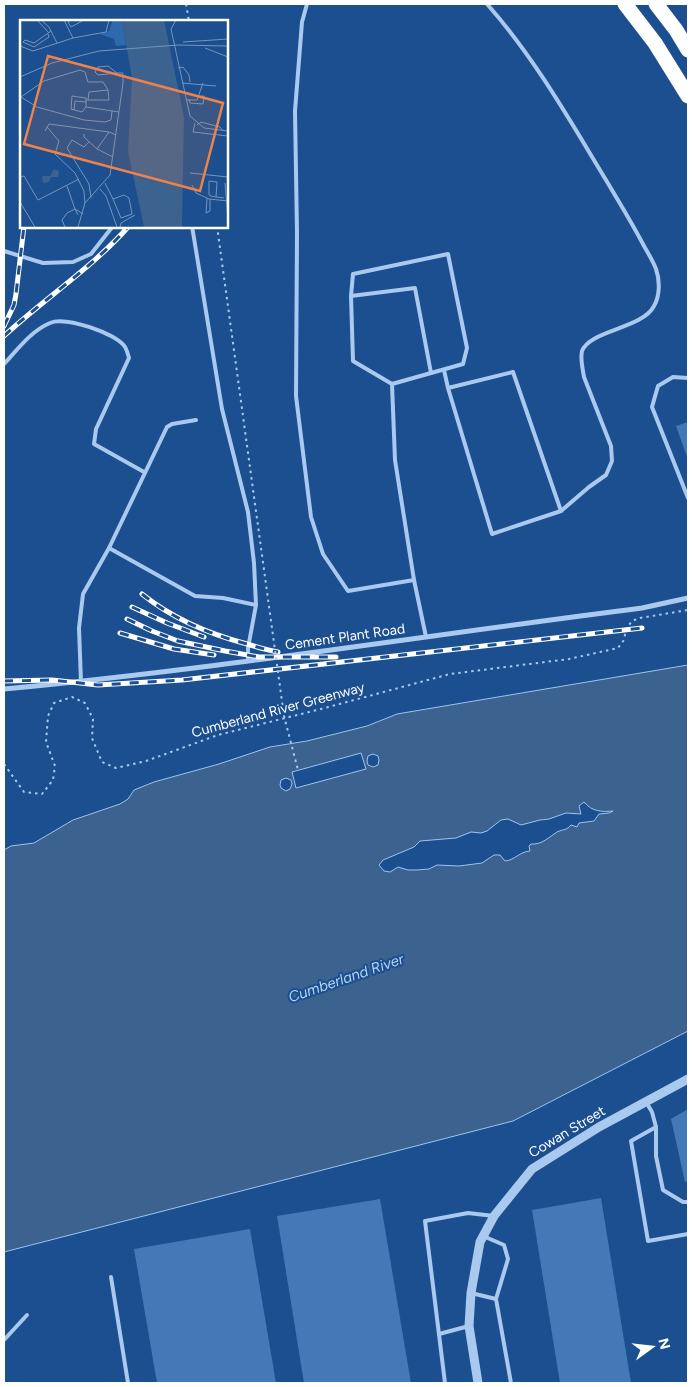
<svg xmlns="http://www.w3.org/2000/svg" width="692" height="1387" font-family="Figtree,sans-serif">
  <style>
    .water { fill: #3c6290; stroke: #9cc4f0; fill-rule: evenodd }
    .building { fill: #4478b7 }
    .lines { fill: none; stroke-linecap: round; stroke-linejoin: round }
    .path { stroke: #a9c9ee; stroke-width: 2; stroke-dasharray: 2.5 4; stroke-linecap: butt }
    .service { stroke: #a9c9ee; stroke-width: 4 }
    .minor { stroke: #a9c9ee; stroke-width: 5 }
    .tertiary { stroke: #a9c9ee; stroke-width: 9 }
    .motorway { stroke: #fff; stroke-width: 15 }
    .rail-casing { stroke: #fff; stroke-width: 5 }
    .rail { stroke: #1b4f8f; stroke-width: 3; stroke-dasharray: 9; stroke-linecap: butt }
    .path-bridge { stroke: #a9c9ee; stroke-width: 2; stroke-dasharray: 2.5 4; stroke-linecap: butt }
    .labels { text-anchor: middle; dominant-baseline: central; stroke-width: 4; stroke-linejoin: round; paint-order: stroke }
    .street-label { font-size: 14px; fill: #fff; stroke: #1b4f8f }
    .water-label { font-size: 15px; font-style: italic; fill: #b5d3f5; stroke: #1b4f8f }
    .inset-road { fill: none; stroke: #7695bc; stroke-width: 1 }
    .view { fill: #ee8249; fill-opacity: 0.15; stroke: #ee8249; stroke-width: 2.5 }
    .inset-edge { fill: none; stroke: #fff; stroke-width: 2.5 }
  </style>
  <rect width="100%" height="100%" fill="#1b4f8f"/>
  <path class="water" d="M688,665V1031L513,1121L4,1252V850L11,846L34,843L73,820L120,804L128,799L134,790L154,782L219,764L270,747L307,741L367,726L397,714ZM361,753L366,769L296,788L292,772ZM373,754L378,756L379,760L378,765L373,767L368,765L367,761L368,756ZM286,778L291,780L292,784L290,789L286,791L281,788L280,785L281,780ZM584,802C592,812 603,812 613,811L609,813L599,814L594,821L579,823L577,827L571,825C566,831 563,829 557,832C549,837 542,845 531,844L529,846L530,851C519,852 515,860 505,861L500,855H494L482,863L459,866L437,865L429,869L417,870H408L398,867L390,872L384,871L379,865L383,860L414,847L420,841L456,838L471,832L481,833L487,831L501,820L508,819L521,825L540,820L549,819L566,813L581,814L579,806Z"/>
  <g class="building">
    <path d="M688,422V457H687L676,426Z"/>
    <path d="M688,1109V1181L685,1182L671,1119Z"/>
    <path d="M601,1198L631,1383H560L532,1210Z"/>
    <path d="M380,1199L411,1383H304L277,1216Z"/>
    <path d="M250,1229L276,1383H157L134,1249Z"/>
  </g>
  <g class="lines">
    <g class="path">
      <path d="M186,4L189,21"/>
      <path d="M4,764L24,792L42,794L53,780L55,766L46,742L48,716L54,703L72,697L85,703L93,719L92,738L102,762L116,768L146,761L218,735L321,709L450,674L569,659L618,648L624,640L626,629L632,621L640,618L688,610"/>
    </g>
    <g class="service">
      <path d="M307,4L302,22L295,111L297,233L296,396L311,517L323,554L348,591L414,580"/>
      <path d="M487,4C534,57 569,119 606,180C619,202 632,223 644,246C648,253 653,261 656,269C660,280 660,296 654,306C642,329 590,330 582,351C580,359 583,370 584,377L611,446L612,461L606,475L589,487L561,511"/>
      <path d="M192,226L222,409L248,512L254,563L256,605"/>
      <path d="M4,251L43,263L73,262L91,254L113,226"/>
      <path d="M351,296L415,288L431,373"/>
      <path d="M4,364C18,349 31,331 50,323C65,316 116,333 125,347C127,350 128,355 129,358L96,429L94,444L144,472"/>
      <path d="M444,370L448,388L492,534L561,511L513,372L448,388"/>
      <path d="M688,378L673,377L658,386L652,407L688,498"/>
      <path d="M392,384L353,361L351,296L353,274L448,254L467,348L463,364L392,384L395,460L414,580L426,637"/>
      <path d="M109,548L167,427L172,424L196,420"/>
      <path d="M81,682L79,628L83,594L109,548L195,596L223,598L256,605L248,648V661"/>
      <path d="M646,1102L652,1112L656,1127V1156L663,1190L683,1202H688"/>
      <path d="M656,1127L631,1141L648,1241L688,1234"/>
      <path d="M483,1236L504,1245L508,1259L496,1299L511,1383"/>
      <path d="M111,1277L128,1383"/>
      <path d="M471,1293L496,1299"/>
      <path d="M439,1334L469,1326"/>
      <path d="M4,1340L27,1315"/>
      <path d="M445,1383L425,1221L468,1213L494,1216"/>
    </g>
    <path class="minor" d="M4,689C217,669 429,635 642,608L688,598"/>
    <path class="tertiary" d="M478,1383L469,1326L471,1293L480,1242L494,1216L532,1169L599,1127L688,1079"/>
    <g class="motorway">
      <path d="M625,4L655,43L688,96"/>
      <path d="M656,4L676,30L688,50"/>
    </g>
    <g class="rail-casing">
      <g id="rail">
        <path d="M4,326L14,305L16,294L24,226"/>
        <path d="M4,336C45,298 92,268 129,226"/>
        <path d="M142,594C173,619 209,634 247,644C257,647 267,650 278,652"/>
        <path d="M132,607L167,623L204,637"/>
        <path d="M127,619L152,631L178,641L225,651L259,657H336"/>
        <path d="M120,633L174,649L214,655"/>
        <path d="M4,681L52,680L98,685L182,680L642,628"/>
      </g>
    </g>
    <use href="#rail" class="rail"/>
    <path class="path-bridge" d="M217,226L284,716L298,770"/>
  </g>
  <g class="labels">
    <g class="street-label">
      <text transform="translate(345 637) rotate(-8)">Cement Plant Road</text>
      <text transform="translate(278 710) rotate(-15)">Cumberland River Greenway</text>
      <text transform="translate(567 1132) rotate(-31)">Cowan Street</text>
    </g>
    <g class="water-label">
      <text transform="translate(346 978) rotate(-19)">Cumberland River</text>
    </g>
  </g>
  <g transform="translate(20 20)">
    <rect width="208" height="208" fill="#1b4f8f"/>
    <path d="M93,0H102L106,25L96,26L94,19L80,14L89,11Z" fill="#2e69ad"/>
    <path d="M102,0H144L164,97L162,207H124L108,131L112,58ZM34,149L39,151L38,157H31L29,162L23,163L22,156H30Z" fill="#3c6290"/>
    <path class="inset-road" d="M17,0L29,13M21,0L29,7L37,23M44,0L53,18M52,0L48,2L51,7L64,0M156,0L151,9L170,96L184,108L208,111M28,14L29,17L14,27L3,22L5,20L14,23L31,11M163,22L208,19M0,26L13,31L53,18L86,12L89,0M185,28L208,37M158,48L163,47L169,55L170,62M0,57L32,43L79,31L158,25L208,26M162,63L196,66M88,70L83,62H68L65,52L60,50L24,61L1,77L17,87L64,100L85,102L91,100L92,91M169,79L170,83L183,84L184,76H181M66,80H89L88,70L69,72L68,80M166,80H177L183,63M66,87L62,92L51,89L52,76L66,78V87L99,92M54,90L55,81L66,82M175,103L173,112L208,116M177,105L181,102L200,107L203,111M27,107L39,121L35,134L55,153L64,171L65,183L58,207M25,111L29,104L89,112M64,114V117L77,129M69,122L64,127L52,120L47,128L69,164L71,178M93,137L77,129L89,112L96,115M170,153L208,157M0,157L4,156L18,180L59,159M85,163L93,179L104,175L109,178L112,194L101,198L93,179M205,163L208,199M172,165L176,173L189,179L208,181M47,166L55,189L63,194M80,169L86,176L97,207M196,177L197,162L189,161V175L191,176L196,177L204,178M187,178L186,193L190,191V179M0,182L15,207M65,183L90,155L103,63V53H97L88,46L78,47L75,52L78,55L97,53M45,207L42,200L47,193L55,189L58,195M100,207L101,203L115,195"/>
    <path class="view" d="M28,36L203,83L180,171L4,124Z"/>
    <rect width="208" height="208" class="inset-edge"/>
  </g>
  <rect width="692" height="1387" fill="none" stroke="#ffffff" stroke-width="10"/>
  <g transform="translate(652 1347) rotate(75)" stroke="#1b4f8f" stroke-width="4" paint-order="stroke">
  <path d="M0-4L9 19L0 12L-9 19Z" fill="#ffffff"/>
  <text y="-8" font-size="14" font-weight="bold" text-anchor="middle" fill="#ffffff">N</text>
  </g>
</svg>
